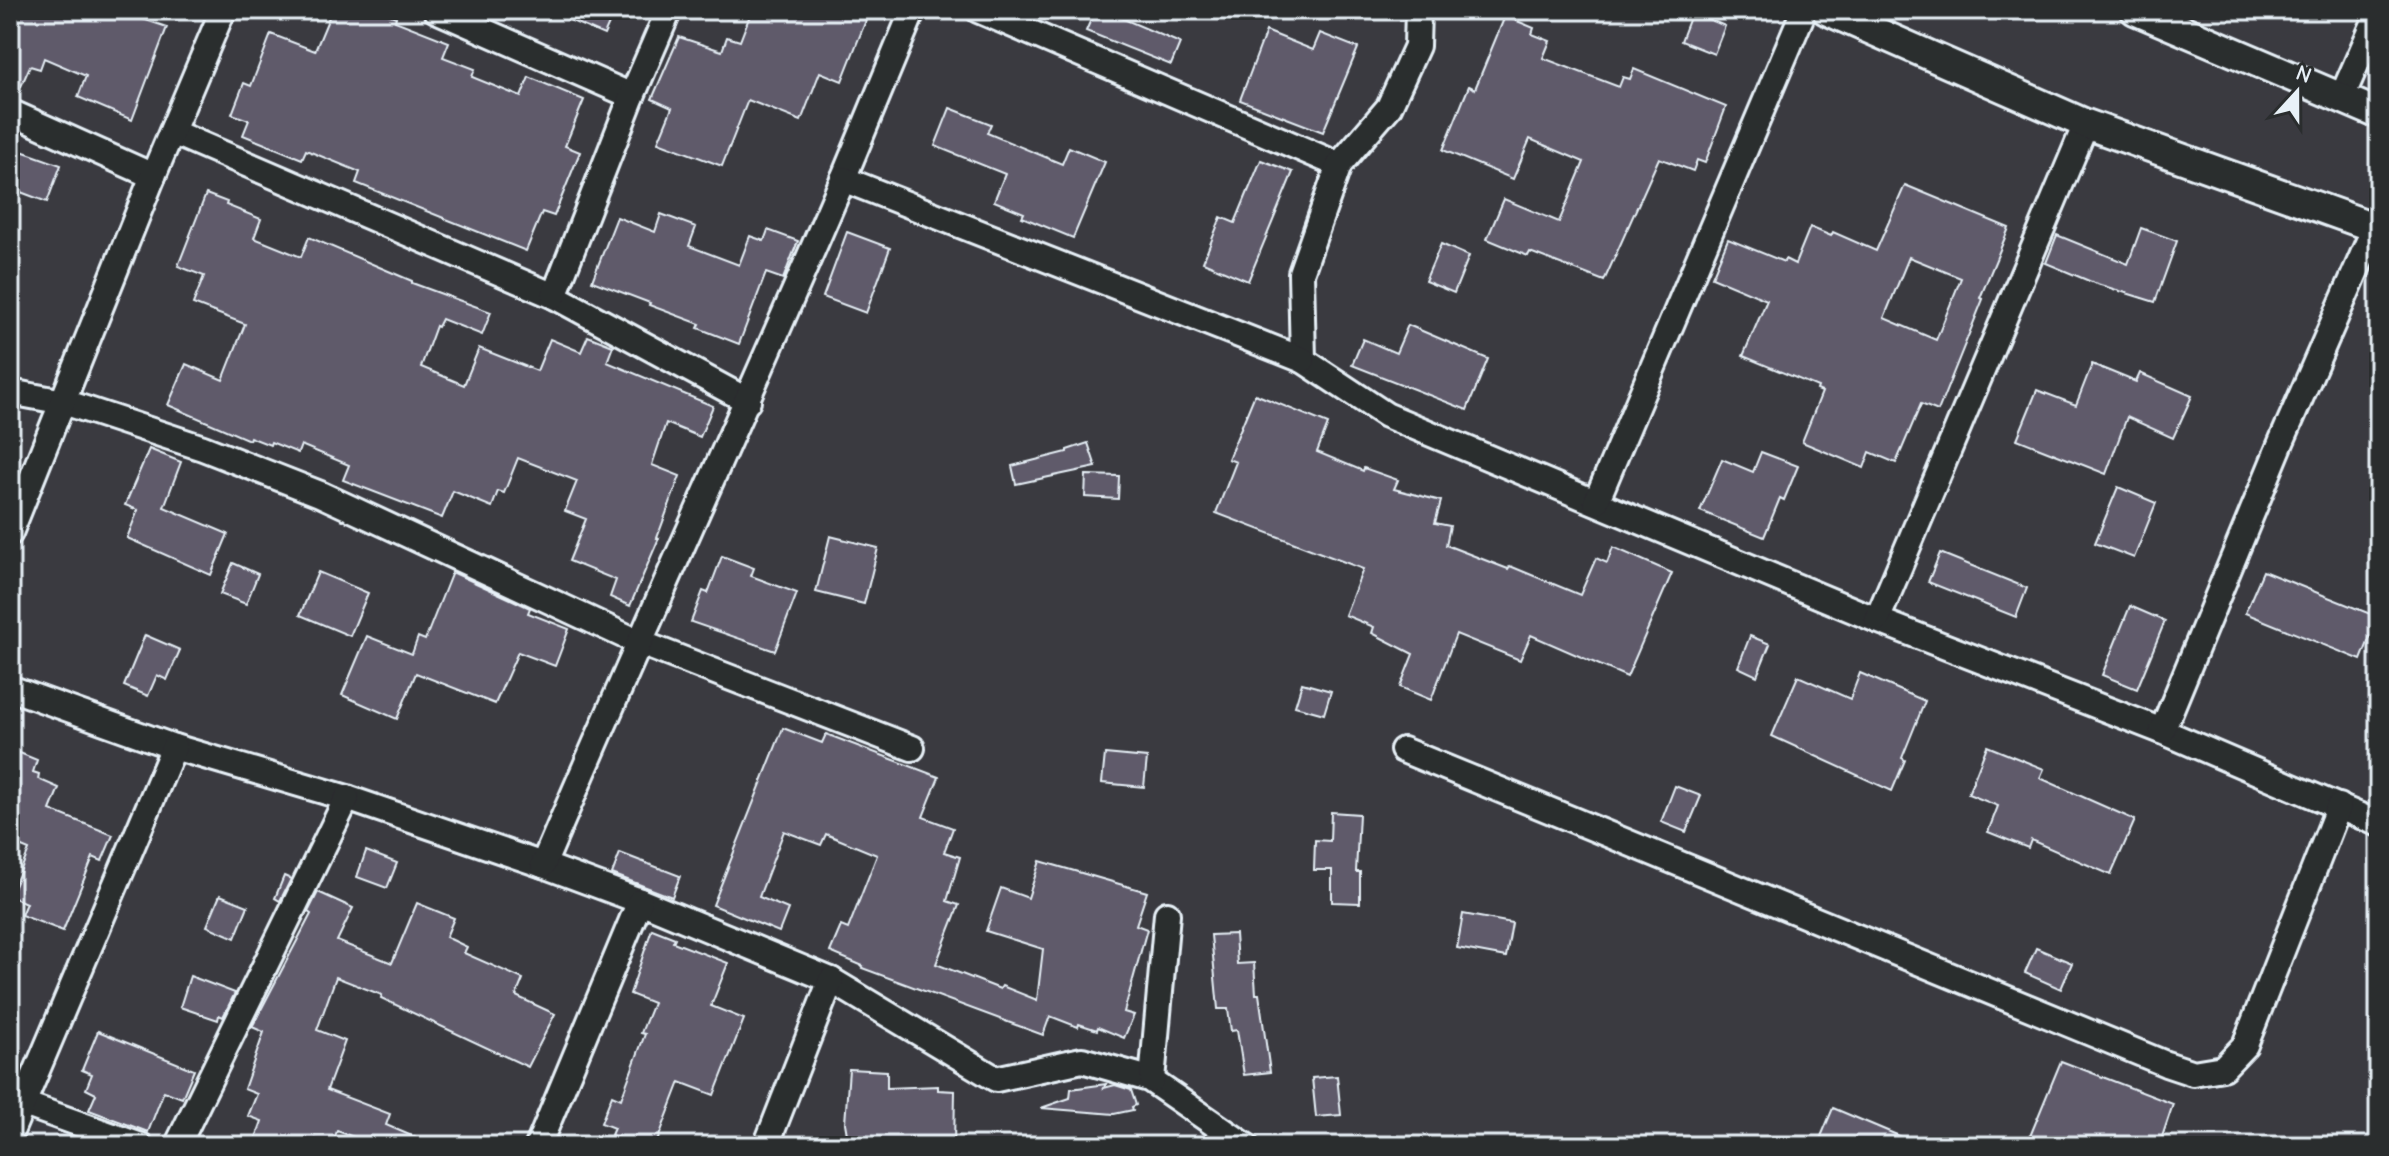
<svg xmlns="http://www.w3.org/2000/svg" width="2389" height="1156" font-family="'Comic Neue',sans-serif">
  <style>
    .building { fill: #5f5a6b; stroke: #e8f1f8; stroke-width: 2; fill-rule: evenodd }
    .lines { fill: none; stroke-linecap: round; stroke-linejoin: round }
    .minor-casing { stroke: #e8f1f8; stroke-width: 30 }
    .tertiary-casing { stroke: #e8f1f8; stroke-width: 34 }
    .minor { stroke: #2a2d2e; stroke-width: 24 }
    .tertiary { stroke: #2a2d2e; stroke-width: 28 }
  </style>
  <rect width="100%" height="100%" fill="#3a3a40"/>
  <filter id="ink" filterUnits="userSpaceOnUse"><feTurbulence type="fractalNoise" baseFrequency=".0125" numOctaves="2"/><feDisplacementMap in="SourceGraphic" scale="16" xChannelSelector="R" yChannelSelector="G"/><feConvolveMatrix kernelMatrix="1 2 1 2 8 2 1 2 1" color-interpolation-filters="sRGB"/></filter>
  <g filter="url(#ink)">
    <g class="building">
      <path d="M10,10H116L167,27L132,120L78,97L86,76L44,58L40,69L30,66L16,98L10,97Z"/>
      <path d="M332,10H377L396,17L395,21L449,42L443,57L475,69L472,77L521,97L529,77L584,100L565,146L580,152L554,216L542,212L526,251L356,183L360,172L306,150L302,159L243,135L249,120L232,114L244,83L251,86L271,34L315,51Z"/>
      <path d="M546,10H615L604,35Z"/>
      <path d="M752,10H870L842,81L820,72L801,121L748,100L722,166L658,142L672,108L652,99L679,37L722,51L727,37L740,41Z"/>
      <path d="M1095,10H1122L1119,17L1180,43L1171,65L1086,31Z"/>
      <path d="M1692,12L1725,26L1714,54L1681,41Z"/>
      <path d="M1505,16L1534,28L1532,34L1550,41L1543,58L1619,87L1623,77L1630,79L1634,69L1726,107L1705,163L1697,160L1693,171L1659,158L1604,281L1530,252L1528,256L1487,239L1504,199L1559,222L1584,162L1530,139L1513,179L1443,150L1469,86L1475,89Z"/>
      <path d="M1266,31L1313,50L1320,33L1358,48L1323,132L1240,100Z"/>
      <path d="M950,108L991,124L987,133L1062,164L1069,147L1105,162L1073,238L1022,217L1024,213L994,201L1005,174L935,146Z"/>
      <path d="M10,147L61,165L47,202L10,188Z"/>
      <path d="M1261,160L1293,172L1248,281L1203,262L1221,217L1235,223Z"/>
      <path d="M1905,185L2009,228L1980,298L1983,299L1938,411L1921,404L1896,463L1870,452L1864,468L1802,442L1822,392L1817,390L1818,387L1743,356L1767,300L1712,277L1728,239L1784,262L1785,259L1795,264L1810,227L1831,236L1833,232L1876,251ZM1909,257L1961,278L1936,340L1884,318Z"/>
      <path d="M206,194L227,202L226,205L261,219L254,238L301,257L309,237L412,281V283L491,312L482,335L442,319L438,327L436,326L421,367L464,385L479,348L537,371L550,339L581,352L588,336L613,346L607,362L713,406L700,437L666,423L652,465L680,476L657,538H659L630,606L610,597L616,580L569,561L586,519L565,511L577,481L518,458L504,493L498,491L492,507L453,491L442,518L343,480L349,465L301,445L298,453L271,442L270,445L250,437L249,440L168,405L186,364L223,380L245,324L193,304L204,276L178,266Z"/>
      <path d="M661,214L696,227L689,246L739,265L750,236L764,241L768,230L798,241L783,279L766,273L739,344L698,328L700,324L649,305L650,303L592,281L617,217L655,232Z"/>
      <path d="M2141,228L2177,241L2155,302L2094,283L2046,263L2057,235L2128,264Z"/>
      <path d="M847,232L890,248L866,313L823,297Z"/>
      <path d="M1441,244L1469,256L1454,293L1425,281Z"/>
      <path d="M1408,325L1488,359L1467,410L1352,365L1363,339L1396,353Z"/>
      <path d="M2092,364L2136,382L2140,373L2192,396L2173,438L2127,417L2106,474L2017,439L2037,390L2076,405Z"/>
      <path d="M1255,394L1328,424L1317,452L1363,471L1364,468L1398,480L1394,489L1441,501L1435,523L1450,526L1446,545L1508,569L1510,566L1580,595L1596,558L1607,563L1613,547L1672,573L1627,677L1531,635L1520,660L1456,634L1431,700L1400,687L1413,654L1372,633L1374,627L1345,615L1363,569L1216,513L1236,462L1228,459Z"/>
      <path d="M1088,443L1096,467L1016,484L1012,466L1067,452V450Z"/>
      <path d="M149,449L181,462L164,507L228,534L211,575L127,538L138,510L125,505Z"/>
      <path d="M1761,452L1798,466L1784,500L1780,498L1764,537L1700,511L1722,459L1753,472Z"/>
      <path d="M1086,475L1119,476L1118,499L1085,497Z"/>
      <path d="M2118,487L2156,503L2134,558L2095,543Z"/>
      <path d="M830,536L878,548L864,604L816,592Z"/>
      <path d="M1940,553L2027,588L2016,617L1928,582Z"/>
      <path d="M722,556L754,568L751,576L797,593L775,651L691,622L703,591L708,593Z"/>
      <path d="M233,563L258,574L246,604L220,594Z"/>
      <path d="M2263,571L2378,617L2361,660L2245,613Z"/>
      <path d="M318,572L368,593L350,636L300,615Z"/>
      <path d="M452,572L530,608L528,613L569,629L555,666L518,652L495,704L416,673L397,719L342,695L367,636L412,654L418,637L425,640Z"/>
      <path d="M2130,606L2165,621L2137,689L2102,675Z"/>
      <path d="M145,635L180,650L167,680L157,675L148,696L124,686Z"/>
      <path d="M1750,636L1770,644L1757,676L1738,667Z"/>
      <path d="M1860,673L1925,701L1902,758L1905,760L1892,791L1772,736L1798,676L1850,699Z"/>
      <path d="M1302,683L1331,691L1324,714L1295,706Z"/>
      <path d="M783,728L822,743L826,734L939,777L923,817L953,828L944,852L960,857L947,901L959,905L936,964L1000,989L1002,986L1037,1000L1043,949L986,931L1001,888L1028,898L1040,861L1147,892L1136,925L1147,929L1124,1012L1134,1015L1124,1038L1098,1027L1097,1030L1079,1024L1078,1027L1050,1016L1043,1035L862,968L863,966L830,952L841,926L848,929L877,855L826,834L821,845L784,831L759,897L788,909L779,932L713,905Z"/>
      <path d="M1987,746L2044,769L2040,778L2135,820L2111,875L2031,840L2028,848L1988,832L1998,806L1968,794Z"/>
      <path d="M10,749L37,760L33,772L39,774L38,779L59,788L50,810L113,835L102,861L93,857L63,931L21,915L26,903L10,896L29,850L12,843L19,824L14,822L10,826Z"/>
      <path d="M1105,754L1147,758L1144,787L1102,783Z"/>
      <path d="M1675,786L1701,796L1686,832L1661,822Z"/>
      <path d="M1331,812L1359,814L1356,872H1360V903L1332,902V870H1314L1315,840L1330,841Z"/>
      <path d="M366,851L397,863L387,888L357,877Z"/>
      <path d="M620,853L680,876L672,897L612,874Z"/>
      <path d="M284,876L291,879L280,901L275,898Z"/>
      <path d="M318,892L353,908L337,941L392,963L417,903L454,918L446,937L467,947L464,953L523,979L516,996L555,1014L528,1067L381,998L382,995L336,977L317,1030L345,1041L327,1090L390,1114L386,1125L435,1146H379L337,1131L332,1145L315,1139L312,1146H253L262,1121L248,1116L257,1094L244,1089L264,1032L252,1027L311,914L308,912Z"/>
      <path d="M220,895L248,906L235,938L207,926Z"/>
      <path d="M1463,914L1512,923L1506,957L1457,948Z"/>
      <path d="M652,929L675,938L673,942L728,963L711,1006L744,1019L714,1095L680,1082L658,1139L653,1146H641L611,1135L614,1128L601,1123L612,1095L621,1099L645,1034L641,1033L653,1003L630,994Z"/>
      <path d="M1235,934L1237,964L1254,963L1256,994H1259L1270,1072L1244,1075L1237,1030L1231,1031L1228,1009H1218L1211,935Z"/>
      <path d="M2036,948L2072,963L2061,989L2025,973Z"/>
      <path d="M190,976L235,993L223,1017L219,1015L218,1020L180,1007Z"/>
      <path d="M98,1031L194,1070L182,1098L164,1091L148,1132L89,1110L96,1094L86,1089L92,1074L82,1070Z"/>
      <path d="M2061,1061L2173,1104L2159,1146H2026Z"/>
      <path d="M849,1069L887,1071V1088L938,1086V1090L955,1091L954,1146H849L845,1123Z"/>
      <path d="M1337,1076L1341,1115L1316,1117L1312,1078Z"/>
      <path d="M1106,1084L1104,1088L1115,1085L1131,1090L1136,1105L1132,1107L1133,1110L1114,1114L1041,1108L1070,1098L1071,1089Z"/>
      <path d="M1833,1108L1923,1146H1817Z"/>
    </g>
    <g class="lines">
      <g class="minor-casing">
        <g id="minor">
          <path d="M436,10L632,96"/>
          <path d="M978,10L1339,165"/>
          <path d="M1418,10L1417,46L1389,107L1339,165L1301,273L1303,360L1386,415L1877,620L2162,731L2379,824"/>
          <path d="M2341,99L2379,12"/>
          <path d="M10,112L153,176"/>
          <path d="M172,132L554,296L748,401"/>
          <path d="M843,179L913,10"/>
          <path d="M554,296L632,96L669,10"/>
          <path d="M10,392L64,402L203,448L320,494L638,642L912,748"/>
          <path d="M1596,502L1804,10"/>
          <path d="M10,533L153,176L223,10"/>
          <path d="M1877,620L2086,124"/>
          <path d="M10,688L174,747L347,798L543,865L640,901L831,980L996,1079L1082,1060L1149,1079L1246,1146"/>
          <path d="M2162,731L2282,440L2375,227"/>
          <path d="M1403,750L2166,1064L2193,1073L2223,1068L2245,1045L2339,806"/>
          <path d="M543,865C641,635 745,408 843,179L1303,360"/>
          <path d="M1152,1080L1167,914"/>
          <path d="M24,1104L141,1146"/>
          <path d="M10,1134L174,747"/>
          <path d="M177,1146L347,798"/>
          <path d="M538,1146L640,901"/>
          <path d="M766,1146L831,980"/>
        </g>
      </g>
      <g class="tertiary-casing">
        <g id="tertiary">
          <path d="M1826,10L2086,124L2379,229"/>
          <path d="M2135,10L2379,114"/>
        </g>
      </g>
      <use href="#minor" class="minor"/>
      <use href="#tertiary" class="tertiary"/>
    </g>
  </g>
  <rect width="2389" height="1156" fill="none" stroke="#2a2d2e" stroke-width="40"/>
  <rect x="20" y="20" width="2349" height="1116" fill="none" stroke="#e8f1f8" stroke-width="3" filter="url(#ink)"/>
  <g transform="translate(2297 92) rotate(21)" stroke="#2a2d2e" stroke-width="6" paint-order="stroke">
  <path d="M0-6L14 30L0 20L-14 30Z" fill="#e8f1f8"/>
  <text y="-12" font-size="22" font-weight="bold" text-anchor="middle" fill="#e8f1f8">N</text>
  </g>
</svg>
